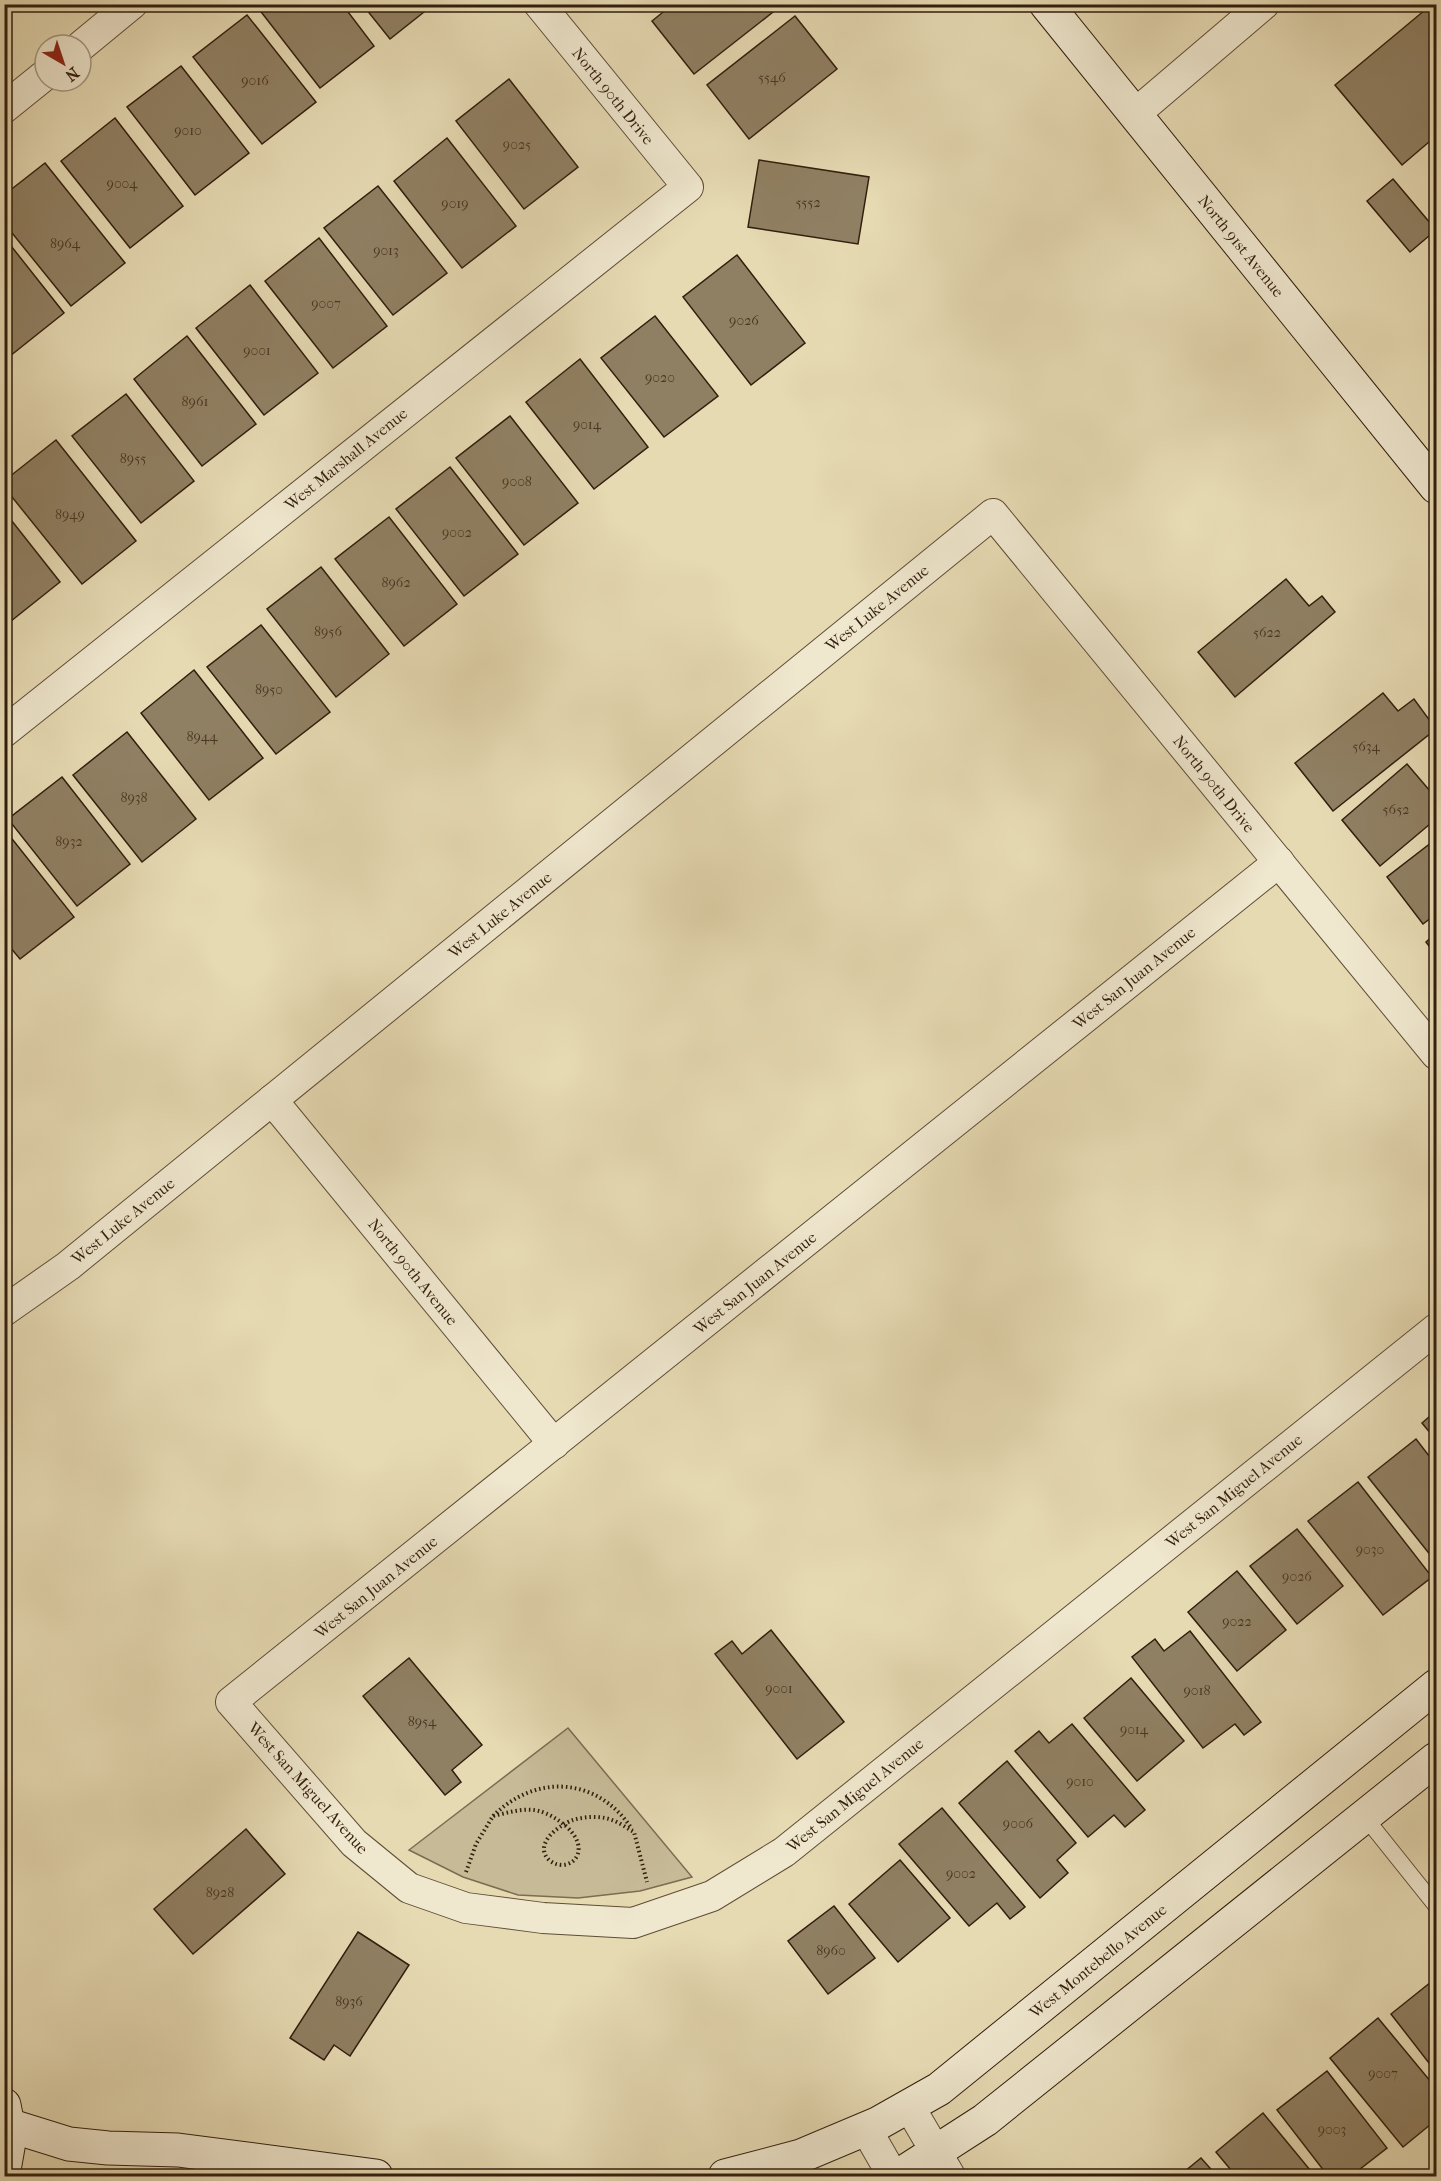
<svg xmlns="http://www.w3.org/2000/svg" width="1441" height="2181" font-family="'IM FELL French Canon',serif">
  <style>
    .green { fill: #c7ba97; stroke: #7c6c52; stroke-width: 1.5 }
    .building { fill: #908063; stroke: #321e0d; stroke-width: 1.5 }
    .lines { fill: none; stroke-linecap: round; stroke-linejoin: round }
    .lane-casing { stroke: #5f4d36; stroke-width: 17 }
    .street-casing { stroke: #5f4d36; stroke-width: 32 }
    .secondary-casing { stroke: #321e0d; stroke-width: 35 }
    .path { stroke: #321e0d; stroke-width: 4; stroke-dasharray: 1.5 3; stroke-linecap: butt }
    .lane { stroke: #efe7ce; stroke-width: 15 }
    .street { stroke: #efe7ce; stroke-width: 30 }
    .secondary { stroke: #efe7ce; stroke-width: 33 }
    .labels { text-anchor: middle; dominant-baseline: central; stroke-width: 4.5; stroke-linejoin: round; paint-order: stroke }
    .number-label { font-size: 14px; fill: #4a3622 }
    .street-label { font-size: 16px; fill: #321e0d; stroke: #efe7ce }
  </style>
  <rect width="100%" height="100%" fill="#e6dab3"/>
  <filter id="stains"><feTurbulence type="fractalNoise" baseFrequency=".00333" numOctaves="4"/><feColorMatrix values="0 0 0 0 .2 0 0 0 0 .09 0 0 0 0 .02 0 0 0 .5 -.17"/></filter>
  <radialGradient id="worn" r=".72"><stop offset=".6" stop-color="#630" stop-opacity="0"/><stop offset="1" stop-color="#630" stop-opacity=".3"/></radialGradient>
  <path class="green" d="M568,1728L692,1877L640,1891L578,1898L518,1895L463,1877L409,1850Z"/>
  <g class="building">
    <path d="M4,4H21L4,18Z"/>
    <path d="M255,4H342L374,46L320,88Z"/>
    <path d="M362,4H434L390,39Z"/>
    <path d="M673,4H782V5L694,74L652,21Z"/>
    <path d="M1431,5L1436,12V136L1402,165L1335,85Z"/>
    <path d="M247,15L316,102L262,144L193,57Z"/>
    <path d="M795,16L837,69L749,139L707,85Z"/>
    <path d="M181,66L249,153L195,195L127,107Z"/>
    <path d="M509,79L578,167L524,209L456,121Z"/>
    <path d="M115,118L183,206L130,248L61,161Z"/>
    <path d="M447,138L516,226L462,268L394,181Z"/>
    <path d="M759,160L869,177L858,244L748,227Z"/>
    <path d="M45,163L125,263L71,306L4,223V195Z"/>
    <path d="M1393,179L1436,230L1410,252L1367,201Z"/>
    <path d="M378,186L447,273L393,315L324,228Z"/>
    <path d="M4,237L64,313L10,356L4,349Z"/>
    <path d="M319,238L387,326L333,368L265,281Z"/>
    <path d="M737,255L805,343L751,385L683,297Z"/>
    <path d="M250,285L318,373L264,415L196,328Z"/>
    <path d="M655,316L718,396L664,437L601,358Z"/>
    <path d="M187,336L256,424L202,466L134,379Z"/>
    <path d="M580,359L648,447L594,489L526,402Z"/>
    <path d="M126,394L194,481L141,523L72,436Z"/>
    <path d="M510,416L578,503L524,545L456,458Z"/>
    <path d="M56,440L136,541L82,584L4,487V481Z"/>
    <path d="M450,467L518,554L464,596L396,509Z"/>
    <path d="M4,511L60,582L6,625L4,623Z"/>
    <path d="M389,517L457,604L404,646L335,559Z"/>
    <path d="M321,567L389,654L336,697L267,609Z"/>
    <path d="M1286,579L1309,606L1322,596L1335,612L1235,697L1198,652Z"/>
    <path d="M261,625L330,712L276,754L207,667Z"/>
    <path d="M194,670L263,758L209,800L141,713Z"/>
    <path d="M1383,693L1398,711L1414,699L1436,729L1333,811L1295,763Z"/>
    <path d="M127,732L196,819L142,862L73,775Z"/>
    <path d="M1407,764L1436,798V819L1380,866L1342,820Z"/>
    <path d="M62,777L130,864L77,906L8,819Z"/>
    <path d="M5,830L74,917L20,959L4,940Z"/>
    <path d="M1436,839V914L1423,924L1387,877Z"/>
    <path d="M1436,933V955L1426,942Z"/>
    <path d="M1436,1411V1440L1422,1423Z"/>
    <path d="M1416,1439L1436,1465V1562L1368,1477Z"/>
    <path d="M1358,1482L1432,1577L1383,1615L1308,1521Z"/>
    <path d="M1297,1529L1343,1586L1297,1624L1250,1566Z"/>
    <path d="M1237,1571L1286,1630L1237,1671L1188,1612Z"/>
    <path d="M771,1630L844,1722L797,1759L715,1654L732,1641L742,1654Z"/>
    <path d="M1190,1631L1261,1722L1244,1735L1235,1724L1203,1748L1132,1657L1155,1639L1164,1651Z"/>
    <path d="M409,1658L482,1745L452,1770L461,1782L445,1795L363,1696Z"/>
    <path d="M1131,1678L1184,1741L1137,1781L1084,1718Z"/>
    <path d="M1072,1724L1145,1810L1125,1827L1114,1815L1088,1837L1015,1751L1039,1731L1049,1743Z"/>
    <path d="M1007,1761L1076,1843L1057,1860L1068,1873L1040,1898L959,1803Z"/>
    <path d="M942,1808L1025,1907L1010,1919L997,1903L969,1926L899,1844Z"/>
    <path d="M246,1829L285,1874L193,1954L154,1909Z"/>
    <path d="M900,1860L950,1918L898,1962L849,1904Z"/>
    <path d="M834,1906L875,1958L828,1994L788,1941Z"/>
    <path d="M358,1932L409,1965L350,2056L334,2045L324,2060L290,2038Z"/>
    <path d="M1436,1978V2072L1391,2014Z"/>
    <path d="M1378,2018L1436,2088V2120L1403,2147L1330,2058Z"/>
    <path d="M1327,2071L1387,2148L1351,2176H1328L1277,2110Z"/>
    <path d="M1263,2113L1315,2176H1236L1216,2152Z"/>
    <path d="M1201,2158L1217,2176H1179Z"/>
  </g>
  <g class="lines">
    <g class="lane-casing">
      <path id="lane" d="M1364,1816L1436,1906"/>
    </g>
    <g class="street-casing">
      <g id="street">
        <path d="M81,46L132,4"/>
        <path d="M4,108L45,75"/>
        <path d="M1135,114L1264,4"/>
        <path d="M4,732L688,187L539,4"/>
        <path d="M1279,862L231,1702L354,1843L409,1888L466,1908L543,1918L633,1923L712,1896L784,1852L1436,1329"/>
        <path d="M272,1100L554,1444"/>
        <path d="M4,1311L68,1266L993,514L1436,1054"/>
        <path d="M909,2106L950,2176"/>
        <path d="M866,2129L893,2176"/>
      </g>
    </g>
    <g class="secondary-casing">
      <g id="secondary">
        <path d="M1046,4L1436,487"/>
        <path d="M4,2105L10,2136L4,2170"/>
        <path d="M8,2125L69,2144L108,2148L178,2150L376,2176"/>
        <path d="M725,2176L801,2156L877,2124L939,2089L1436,1686"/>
        <path d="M898,2176L985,2120L1436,1759"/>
      </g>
    </g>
    <g class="path">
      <path d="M493,1816C536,1773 598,1777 632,1829"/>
      <path d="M466,1872L476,1844L493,1816C507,1813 524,1807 539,1811C555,1815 586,1836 577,1856C574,1862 568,1865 562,1865C557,1865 553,1863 549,1860C533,1844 559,1825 573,1820C583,1817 595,1816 605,1818C616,1820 625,1827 634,1832L647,1882"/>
    </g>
    <use href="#lane" class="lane"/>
    <use href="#street" class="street"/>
    <use href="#secondary" class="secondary"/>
  </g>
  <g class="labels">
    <g class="number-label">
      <text x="772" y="77">5546</text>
      <text x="255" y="80">9016</text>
      <text x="188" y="130">9010</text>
      <text x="517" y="144">9025</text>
      <text x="122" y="183">9004</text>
      <text x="808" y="202">5552</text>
      <text x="455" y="203">9019</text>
      <text x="65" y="243">8964</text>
      <text x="386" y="250">9013</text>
      <text x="326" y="303">9007</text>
      <text x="744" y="320">9026</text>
      <text x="257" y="350">9001</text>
      <text x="660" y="377">9020</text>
      <text x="195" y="401">8961</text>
      <text x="587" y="424">9014</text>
      <text x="133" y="458">8955</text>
      <text x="517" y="481">9008</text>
      <text x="70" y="514">8949</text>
      <text x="457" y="532">9002</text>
      <text x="396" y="582">8962</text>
      <text x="328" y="631">8956</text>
      <text x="1267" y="632">5622</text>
      <text x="269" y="689">8950</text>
      <text x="202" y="736">8944</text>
      <text x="1366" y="746">5634</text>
      <text x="134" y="797">8938</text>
      <text x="1396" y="809">5652</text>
      <text x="69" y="841">8932</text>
      <text x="1370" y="1549">9030</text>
      <text x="1297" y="1576">9026</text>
      <text x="1237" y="1621">9022</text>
      <text x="779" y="1688">9001</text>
      <text x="1197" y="1690">9018</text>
      <text x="422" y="1721">8954</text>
      <text x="1134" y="1729">9014</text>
      <text x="1080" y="1781">9010</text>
      <text x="1018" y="1823">9006</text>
      <text x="961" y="1873">9002</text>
      <text x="220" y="1892">8928</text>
      <text x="831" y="1950">8960</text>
      <text x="349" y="2001">8936</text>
      <text x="1383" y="2073">9007</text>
      <text x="1332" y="2129">9003</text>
    </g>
    <g class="street-label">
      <text transform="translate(613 96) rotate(51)">North 90th Drive</text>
      <text transform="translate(1241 246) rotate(51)">North 91st Avenue</text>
      <text transform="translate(346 459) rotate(-39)">West Marshall Avenue</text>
      <text transform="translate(877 608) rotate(-39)">West Luke Avenue</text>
      <text transform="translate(1214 784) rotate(51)">North 90th Drive</text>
      <text transform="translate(500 915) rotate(-39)">West Luke Avenue</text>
      <text transform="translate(1134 978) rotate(-39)">West San Juan Avenue</text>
      <text transform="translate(123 1221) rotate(-39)">West Luke Avenue</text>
      <text transform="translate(413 1272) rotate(51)">North 90th Avenue</text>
      <text transform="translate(755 1283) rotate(-39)">West San Juan Avenue</text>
      <text transform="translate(1234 1491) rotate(-39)">West San Miguel Avenue</text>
      <text transform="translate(376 1587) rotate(-39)">West San Juan Avenue</text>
      <text transform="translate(308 1788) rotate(48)">West San Miguel Avenue</text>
      <text transform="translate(855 1795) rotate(-39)">West San Miguel Avenue</text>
      <text transform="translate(1098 1961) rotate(-39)">West Montebello Avenue</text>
    </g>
  </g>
  <rect width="1441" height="2181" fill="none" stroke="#e6dab3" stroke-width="24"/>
  <rect x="6" y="6" width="1429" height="2169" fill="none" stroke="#321e0d" stroke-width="3"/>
  <rect x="12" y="12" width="1417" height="2157" fill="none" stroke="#321e0d" stroke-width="1.5"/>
  <g transform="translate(63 63) rotate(141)"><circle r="28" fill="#efe7ce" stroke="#a39781" stroke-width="1.5"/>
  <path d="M0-4.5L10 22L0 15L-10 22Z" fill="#8f2418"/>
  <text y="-9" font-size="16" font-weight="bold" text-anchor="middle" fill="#321e0d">N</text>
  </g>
  <rect width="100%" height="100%" filter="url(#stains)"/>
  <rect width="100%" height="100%" fill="url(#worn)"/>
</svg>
